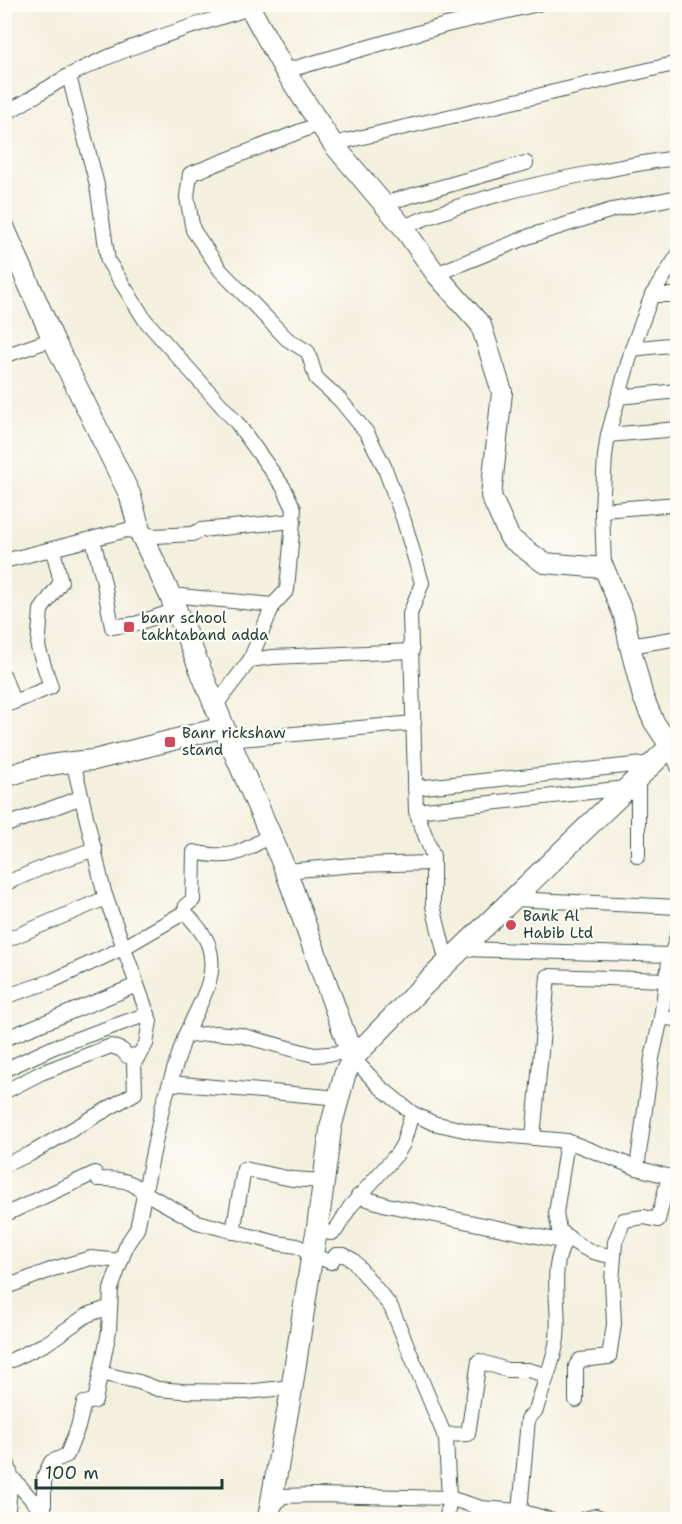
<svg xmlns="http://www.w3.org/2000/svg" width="682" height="1524" font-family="'Shantell Sans',sans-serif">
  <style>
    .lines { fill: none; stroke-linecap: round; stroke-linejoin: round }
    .minor-casing { stroke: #3f584e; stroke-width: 16 }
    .secondary-casing { stroke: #3f584e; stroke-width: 22 }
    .primary-casing { stroke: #3f584e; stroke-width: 23 }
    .minor { stroke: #fff; stroke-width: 14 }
    .secondary { stroke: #fff; stroke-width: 20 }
    .primary { stroke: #fff; stroke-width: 21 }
    .poi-dot { fill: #d1495b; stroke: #fdfcf7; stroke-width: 2 }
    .labels { text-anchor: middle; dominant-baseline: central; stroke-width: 4.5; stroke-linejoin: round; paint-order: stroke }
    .poi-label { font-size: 15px; fill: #1f3d34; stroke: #fdfcf7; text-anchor: start }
  </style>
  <rect width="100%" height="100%" fill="#fdfcf7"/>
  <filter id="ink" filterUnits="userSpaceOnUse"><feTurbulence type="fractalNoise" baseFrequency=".0167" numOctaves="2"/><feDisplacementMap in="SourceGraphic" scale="12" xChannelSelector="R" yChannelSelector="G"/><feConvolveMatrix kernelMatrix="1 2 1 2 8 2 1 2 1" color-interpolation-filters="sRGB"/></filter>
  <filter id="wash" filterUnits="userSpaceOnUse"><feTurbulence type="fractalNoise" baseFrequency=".008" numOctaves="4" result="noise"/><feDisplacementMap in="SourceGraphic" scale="24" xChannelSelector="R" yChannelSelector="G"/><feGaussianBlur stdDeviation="1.35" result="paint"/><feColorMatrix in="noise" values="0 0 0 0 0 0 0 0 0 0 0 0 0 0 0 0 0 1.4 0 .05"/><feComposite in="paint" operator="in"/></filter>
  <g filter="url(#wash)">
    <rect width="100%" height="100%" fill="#f4f0de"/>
  </g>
  <g filter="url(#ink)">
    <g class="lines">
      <g class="minor-casing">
        <g id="minor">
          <path d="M285,71L446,25L538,4"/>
          <path d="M69,76L97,185L108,261L145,320L237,423L284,488L294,509L287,590L273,605L250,660L215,706"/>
          <path d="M4,114C26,102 47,88 68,76C125,46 189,27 250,8"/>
          <path d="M319,124L190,174L187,197L193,230L221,271L287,339L308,352L316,378L340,400L367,433L384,466L404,521L422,583L410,614L416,811L433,856V906L447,963"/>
          <path d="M333,144L678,63"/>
          <path d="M382,204L526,163"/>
          <path d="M403,227C463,202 528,185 592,173C620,167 649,161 678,158"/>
          <path d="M436,274L530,236L612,210L678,197"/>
          <path d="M652,295H678"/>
          <path d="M632,349L678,344"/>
          <path d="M4,356L53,339"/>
          <path d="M618,397L678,391"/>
          <path d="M608,435L678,429"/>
          <path d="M602,510L678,504"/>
          <path d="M93,540L104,583L112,627L135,624L176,610"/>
          <path d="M4,561L127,530L155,536L192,534L201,530L294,521"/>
          <path d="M604,568L602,510L605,456L608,435L632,349L652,295L678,255"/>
          <path d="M170,595L273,605"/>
          <path d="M630,646L678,638"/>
          <path d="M250,660L273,657L412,651"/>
          <path d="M4,676L13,702"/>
          <path d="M4,706L51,687L38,647L41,610L61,582L53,550"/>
          <path d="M229,740L414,723"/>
          <path d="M670,746L678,767"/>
          <path d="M415,788L653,763"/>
          <path d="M416,811L626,788"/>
          <path d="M4,826L82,797"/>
          <path d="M638,856V777"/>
          <path d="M286,871L354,865L433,863"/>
          <path d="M4,884L51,864L95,849"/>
          <path d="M513,899L678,907"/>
          <path d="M4,941L106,898"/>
          <path d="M461,949L671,955"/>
          <path d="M4,997L52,981L123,948L185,912"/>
          <path d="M661,1018L678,1019"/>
          <path d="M185,1036C197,1007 219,979 209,947C206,935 193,921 185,912L186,905L193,900L194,852C230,860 239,854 269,836"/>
          <path d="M4,1039L137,985"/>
          <path d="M4,1070L54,1047L148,1014"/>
          <path d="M170,1083L339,1098"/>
          <path d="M4,1092L41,1073L111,1046L122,1050L127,1056L139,1055"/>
          <path d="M533,1138L548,976L666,980"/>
          <path d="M4,1165L30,1154L135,1093L134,1063L146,1044L150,1021L104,892L73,761"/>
          <path d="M637,1168L652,1058L661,1018L669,962L678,933"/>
          <path d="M358,1196L387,1205L565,1242"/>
          <path d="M4,1215L95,1173L98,1179C112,1179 131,1179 140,1190L197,1222L277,1243L297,1246L312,1255L331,1262L336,1255H344L353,1260L391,1307L446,1439L449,1498L447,1520"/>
          <path d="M317,1231L332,1233L336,1230L350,1207L397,1154L403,1144L412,1113"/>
          <path d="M233,1232L244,1169L292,1179L323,1181"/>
          <path d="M568,1237C582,1249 596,1255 614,1256L612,1281L614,1324L609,1357L580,1360L576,1366V1400"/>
          <path d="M614,1256L615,1242L624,1220L644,1217L658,1220L669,1176"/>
          <path d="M4,1288L53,1269L91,1258L121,1261"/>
          <path d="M12,1360L47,1343L87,1315L110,1307"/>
          <path d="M100,1373L139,1382L158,1389L182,1391L246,1392L292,1387"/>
          <path d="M444,1435L468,1434L479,1361L507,1370H528L546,1375"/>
          <path d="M4,1451L11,1476L7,1520"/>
          <path d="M8,1475L11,1476L45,1515"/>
          <path d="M272,1509L282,1496L316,1495L449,1498L481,1508L520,1511L551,1520"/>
          <path d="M520,1511L528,1419L536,1410C542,1388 555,1359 557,1338C561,1305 547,1266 568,1237L559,1230L556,1213L567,1141"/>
          <path d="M44,1512V1477L51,1462L67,1455L78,1427L84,1403L95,1401L109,1331L111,1289L127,1244L137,1229L163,1104L185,1036L216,1033L240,1035L314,1055L341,1053L353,1058L379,1086L412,1113L433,1123L478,1133L567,1141L637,1168L678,1179"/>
          <path d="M582,1520L596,1516L607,1520"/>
          <path d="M676,1520L678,1519"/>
        </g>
      </g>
      <g class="secondary-casing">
        <g id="secondary">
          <path d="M248,4L285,71L333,144L403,227L436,274L481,325L502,392L491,496L510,538L544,563L604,568L624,616L630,646L643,697L654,722L670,746"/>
          <path d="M4,778C31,766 64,762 94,760L224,727"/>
        </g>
      </g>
      <g class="primary-casing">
        <g id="primary">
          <path d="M4,228L53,339L130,495L140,532L170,595L229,740L286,871L353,1058"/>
          <path d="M268,1520L292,1387L312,1255L317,1231L331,1126L345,1074L353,1058L418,991L678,739"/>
        </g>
      </g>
      <use href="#minor" class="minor"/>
      <use href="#secondary" class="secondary"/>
      <use href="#primary" class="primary"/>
    </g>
  </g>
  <g class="poi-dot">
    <rect x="123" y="621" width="12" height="12" rx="3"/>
    <rect x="164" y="736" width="12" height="12" rx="3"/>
    <circle cx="511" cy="925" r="6"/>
  </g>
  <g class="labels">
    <g class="poi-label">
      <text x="141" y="618">banr school<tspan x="141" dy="17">takhtaband adda</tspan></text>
      <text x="182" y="733">Banr rickshaw<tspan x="182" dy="17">stand</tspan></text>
      <text x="523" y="916">Bank Al<tspan x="523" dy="17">Habib Ltd</tspan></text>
    </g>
  </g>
  <rect width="682" height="1524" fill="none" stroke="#fdfcf7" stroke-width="24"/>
  <path d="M36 1479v9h186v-9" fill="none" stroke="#1f3d34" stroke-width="3"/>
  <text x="45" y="1479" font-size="18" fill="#1f3d34" stroke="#fdfcf7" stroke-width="4.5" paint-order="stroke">100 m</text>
</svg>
